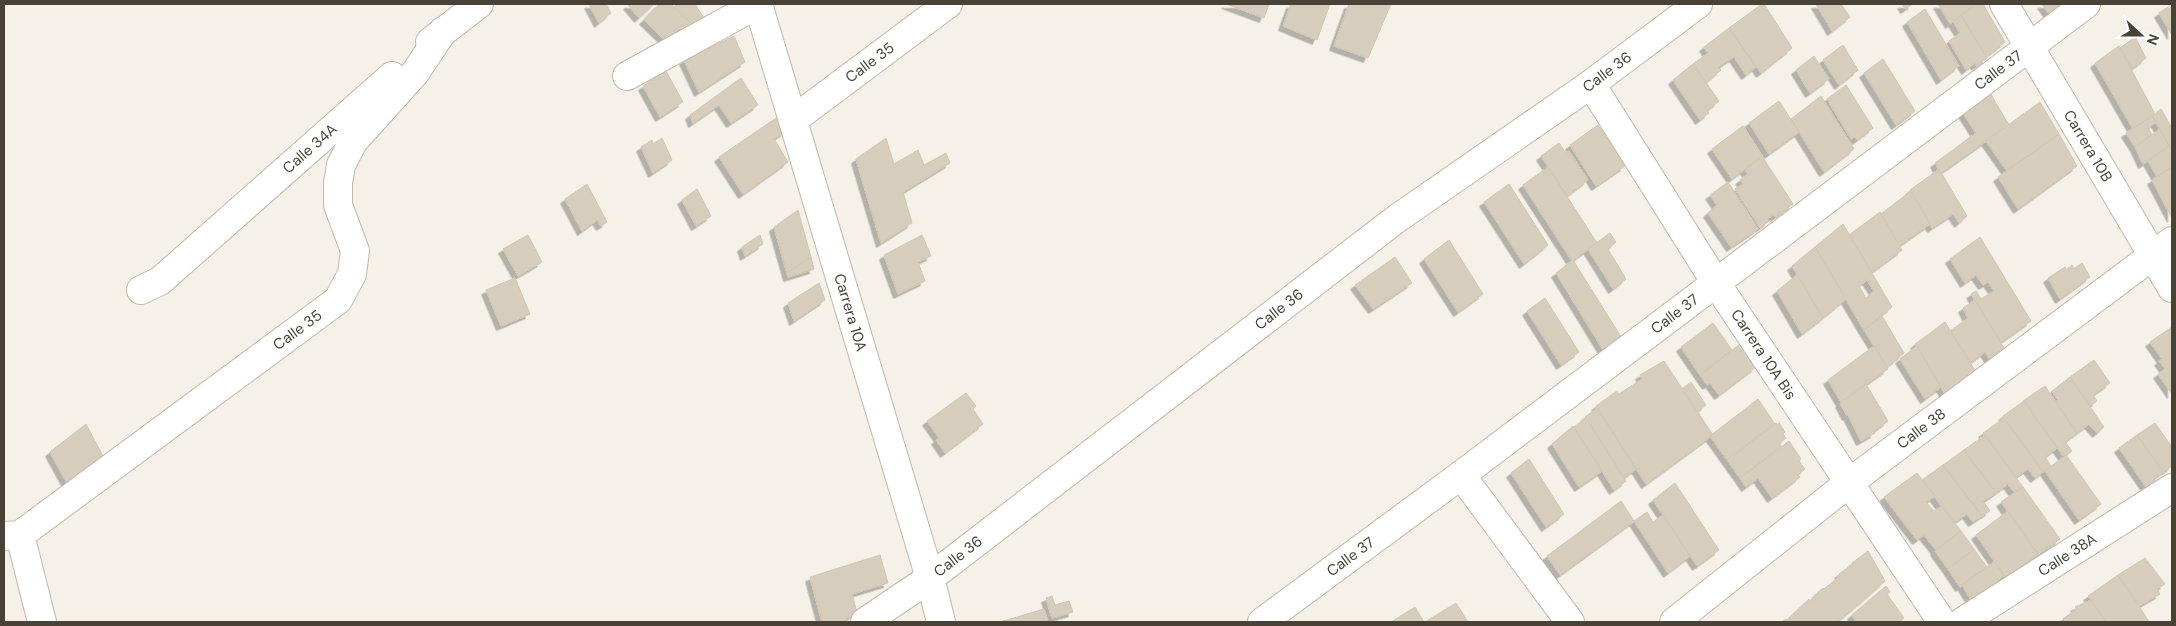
<svg xmlns="http://www.w3.org/2000/svg" width="2176" height="626" font-family="'DM Sans',sans-serif">
  <style>
    .building { fill: #d7cdbd; stroke: #d2c6b0; fill-rule: evenodd; filter: url(#shadow) }
    .lines { fill: none; stroke-linecap: round; stroke-linejoin: round }
    .minor-casing { stroke: #c1b9aa; stroke-width: 30 }
    .tertiary-casing { stroke: #c1b9aa; stroke-width: 30 }
    .minor { stroke: #fff; stroke-width: 28 }
    .tertiary { stroke: #fff; stroke-width: 28 }
    .labels { text-anchor: middle; dominant-baseline: central; stroke-width: 4; stroke-linejoin: round; paint-order: stroke }
    .street-label { font-size: 15px; fill: #494236; stroke: #fff }
  </style>
  <defs>
    <filter id="shadow"><feDropShadow dx="-4.5" dy="4.5" stdDeviation="0" flood-color="#0004"/></filter>
  </defs>
  <rect width="100%" height="100%" fill="#f5f1e8"/>
  <g class="building">
    <path d="M589,4H606L611,13L599,23Z"/>
    <path d="M629,4H654L639,18L628,5Z"/>
    <path d="M659,4H671L695,26L668,43L644,20Z"/>
    <path d="M677,4H695L704,18L714,12L717,17L697,29L674,7Z"/>
    <path d="M1226,4H1269L1264,18Z"/>
    <path d="M1291,4H1330L1317,40L1283,26Z"/>
    <path d="M1349,4H1391L1368,58L1334,46Z"/>
    <path d="M1762,4H1764L1792,48L1761,73L1729,28Z"/>
    <path d="M1816,4H1841L1850,17L1832,31Z"/>
    <path d="M1902,4H1913L1905,9Z"/>
    <path d="M1938,4H1976L1950,24Z"/>
    <path d="M1976,4H1983L2005,42L1986,57L1961,15Z"/>
    <path d="M2042,4H2065L2062,7L2060,4L2049,14Z"/>
    <path d="M2168,7L2169,9L2172,7V35L2159,13Z"/>
    <path d="M1925,9L1959,66L1941,80L1907,22Z"/>
    <path d="M1961,15L1987,58L1976,66L1975,63L1966,70L1949,41L1960,33L1953,22Z"/>
    <path d="M1729,28L1756,67L1746,75L1734,57L1718,67L1721,70L1706,83L1693,64L1708,53L1704,47Z"/>
    <path d="M734,36L745,62L699,92L684,60Z"/>
    <path d="M2135,37L2146,58L2132,69L2120,48Z"/>
    <path d="M1843,45L1858,70L1839,85L1823,60Z"/>
    <path d="M2119,46L2155,114L2133,129L2095,63Z"/>
    <path d="M1814,56L1829,79L1810,93L1796,70Z"/>
    <path d="M1883,59L1915,111L1896,125L1864,73Z"/>
    <path d="M1693,64L1719,101L1707,111L1709,113L1700,120L1673,80Z"/>
    <path d="M666,71L683,102L660,117L643,86Z"/>
    <path d="M741,78L758,105L731,123L719,105L693,123L690,115Z"/>
    <path d="M1846,85L1873,128L1857,140L1854,137L1851,139L1827,99Z"/>
    <path d="M1990,93L2009,125L1941,173L1935,163L1976,133L1963,113Z"/>
    <path d="M1821,96L1854,149L1824,172L1791,119Z"/>
    <path d="M1779,101L1799,132L1769,154L1749,123Z"/>
    <path d="M2040,102L2059,134L2007,171L1986,141Z"/>
    <path d="M2161,109L2172,128V151L2152,116Z"/>
    <path d="M779,116L786,131L774,139L788,162L743,194L719,157Z"/>
    <path d="M2152,116L2156,122L2148,128L2152,135L2135,147L2126,133Z"/>
    <path d="M1598,125L1625,166L1596,186L1570,145Z"/>
    <path d="M1743,126L1762,156L1732,179L1712,149Z"/>
    <path d="M2160,129L2169,146L2143,164L2135,147Z"/>
    <path d="M2059,134L2077,166L2018,209L1998,177Z"/>
    <path d="M662,138L672,160L653,173L641,147L652,140L653,144Z"/>
    <path d="M886,138L894,164L918,150L924,165L946,153L950,163L903,192L912,223L881,243L856,159Z"/>
    <path d="M1559,143L1566,153L1569,151L1588,180L1567,196L1541,156Z"/>
    <path d="M2169,146L2172,151V167L2157,177L2148,161Z"/>
    <path d="M1762,156L1793,204L1775,217L1773,215L1767,219L1769,221L1760,228L1735,189L1743,184L1740,180L1748,174L1745,170Z"/>
    <path d="M1548,167L1597,243L1572,261L1523,185Z"/>
    <path d="M2172,167V218L2152,180Z"/>
    <path d="M1939,169L1967,216L1959,223L1953,214L1932,228L1910,190Z"/>
    <path d="M1728,182L1758,229L1731,247L1708,213L1717,205L1710,195Z"/>
    <path d="M587,184L607,222L601,226L597,220L582,231L565,199Z"/>
    <path d="M1509,184L1548,245L1524,264L1484,202Z"/>
    <path d="M697,189L711,216L696,226L682,200Z"/>
    <path d="M1911,191L1930,224L1899,246L1881,214Z"/>
    <path d="M798,210L811,257L787,273L774,227Z"/>
    <path d="M1880,212L1902,250L1872,272L1849,235Z"/>
    <path d="M1843,224L1892,307L1864,330L1815,247ZM1867,280L1874,291L1866,298L1859,286Z"/>
    <path d="M1610,233L1616,242L1608,249L1626,279L1613,289L1588,249Z"/>
    <path d="M528,235L542,262L518,276L503,249Z"/>
    <path d="M760,235L763,244L745,256L742,247Z"/>
    <path d="M922,235L931,256L918,262L925,281L898,294L884,255Z"/>
    <path d="M1980,237L2031,321L2001,342L1971,294L1976,291L1981,299L1994,291L1988,282L1983,285L1976,275L1965,283L1950,259Z"/>
    <path d="M1449,240L1483,294L1458,312L1424,259Z"/>
    <path d="M1815,247L1846,299L1823,318L1792,266Z"/>
    <path d="M811,257L814,269L788,277L787,273Z"/>
    <path d="M1395,257L1412,283L1373,309L1355,285Z"/>
    <path d="M1573,260L1623,340L1605,353L1556,273Z"/>
    <path d="M2082,263L2090,277L2060,299L2048,278L2065,267L2066,270L2072,265L2074,269Z"/>
    <path d="M1797,275L1823,318L1802,334L1777,291Z"/>
    <path d="M515,278L530,314L501,326L486,290Z"/>
    <path d="M819,283L825,300L794,321L788,303Z"/>
    <path d="M1545,298L1579,352L1561,365L1527,311Z"/>
    <path d="M1975,300L2005,350L1991,361L1985,352L1970,363L1950,331L1968,318L1963,308Z"/>
    <path d="M1882,316L1904,353L1887,367L1864,330Z"/>
    <path d="M1945,322L1976,372L1945,394L1915,344Z"/>
    <path d="M1713,323L1732,350L1700,375L1681,347Z"/>
    <path d="M2172,327V394L2158,374L2165,369L2159,361L2162,359L2150,342Z"/>
    <path d="M1740,344L1756,367L1719,395L1710,383L1707,385L1700,375Z"/>
    <path d="M1874,346L1888,369L1841,402L1828,380Z"/>
    <path d="M1917,346L1941,387L1925,399L1900,359Z"/>
    <path d="M2094,360L2110,383L2093,395L2097,401L2090,406L2070,377Z"/>
    <path d="M1664,361L1713,435L1646,484L1596,406L1617,391L1619,394L1642,379L1640,375Z"/>
    <path d="M2070,377L2104,427L2097,433L2089,424L2077,433L2055,401L2058,400L2052,391Z"/>
    <path d="M1691,382L1706,405L1697,412L1682,389Z"/>
    <path d="M1866,384L1888,421L1874,431L1875,433L1861,441L1848,415L1847,416L1840,403Z"/>
    <path d="M2045,386L2077,433L2065,442L2072,451L2064,457L2023,401Z"/>
    <path d="M966,393L976,406L973,409L983,424L945,453L936,440L939,438L927,421Z"/>
    <path d="M1758,399L1775,424L1727,460L1710,436Z"/>
    <path d="M2024,401L2057,448L2045,457L2051,466L2043,472L2003,416Z"/>
    <path d="M1597,408L1636,469L1624,478L1585,417Z"/>
    <path d="M1586,418L1626,481L1614,490L1574,427Z"/>
    <path d="M2004,418L2043,472L2035,478L2028,469L2016,477L1983,433Z"/>
    <path d="M1776,423L1778,425L1779,423L1785,432L1783,434L1786,438L1780,443L1777,440L1782,447L1740,478L1727,460Z"/>
    <path d="M2155,423L2172,447V466L2163,472L2137,435Z"/>
    <path d="M86,424L104,458L68,485L50,452Z"/>
    <path d="M1573,426L1602,471L1579,487L1552,444Z"/>
    <path d="M1985,435L2023,487L2014,492L2008,484L1996,493L1964,450Z"/>
    <path d="M2137,435L2163,472L2146,487L2119,448Z"/>
    <path d="M1789,441L1801,459L1799,461L1805,469L1798,475L1800,477L1772,498L1758,478L1746,487L1740,478Z"/>
    <path d="M1964,450L1996,493L1983,501L1990,511L1982,516L1943,465Z"/>
    <path d="M2066,455L2101,504L2079,520L2045,471Z"/>
    <path d="M1529,459L1564,514L1546,527L1511,473Z"/>
    <path d="M1943,465L1982,516L1973,522L1967,514L1954,523L1922,480Z"/>
    <path d="M1917,473L1935,496L1926,502L1934,511L1942,506L1961,531L1936,550L1924,535L1917,540L1884,497Z"/>
    <path d="M1675,483L1719,550L1697,566L1653,500Z"/>
    <path d="M2023,487L2060,539L2038,554L2001,502Z"/>
    <path d="M1621,501L1634,521L1560,575L1547,556Z"/>
    <path d="M2008,511L2038,554L2006,578L1976,535Z"/>
    <path d="M1647,512L1653,522L1663,515L1690,556L1668,573L1634,521Z"/>
    <path d="M1961,531L1974,549L1948,569L1935,551Z"/>
    <path d="M1974,549L1987,567L1960,587L1948,569Z"/>
    <path d="M1868,551L1885,581L1853,609L1837,622H1782L1786,619L1787,620L1809,599L1810,601L1817,595V593L1823,588L1824,589L1841,575L1839,574L1853,564L1852,563Z"/>
    <path d="M880,555L888,583L852,594L857,612L842,622H822L810,577Z"/>
    <path d="M2145,558L2165,584L2157,589L2160,594L2139,606L2118,575Z"/>
    <path d="M1994,562L2004,576L1997,581L1998,584L1973,603L1962,585Z"/>
    <path d="M2118,575L2139,606L2149,622H2106L2091,600L2088,596Z"/>
    <path d="M1886,586L1890,592L1887,594L1904,618L1899,622H1856L1852,615Z"/>
    <path d="M1052,596L1055,605L1069,601L1073,612L1052,618L1046,598Z"/>
    <path d="M2091,600L2106,622H2066L2063,619L2077,609L2075,607Z"/>
    <path d="M1456,603L1468,622H1425Z"/>
    <path d="M1415,607L1424,622H1391Z"/>
    <path d="M1044,609L1048,622H1000Z"/>
  </g>
  <g class="lines">
    <g class="minor-casing">
      <g id="minor">
        <path id="s1" d="M2004,4L2172,288"/>
        <path d="M430,42L479,4"/>
        <path d="M627,76L758,4"/>
        <path id="s2" d="M1591,84L1716,283L1942,622"/>
        <path id="s3" d="M793,120L948,4"/>
        <path id="s4" d="M141,290L160,281L392,76"/>
        <path d="M1461,475L1570,622"/>
        <path d="M20,535L42,622"/>
        <path id="s5" d="M4,536L20,535L338,300L352,274L355,251L338,205V183L341,165L353,142L415,73L443,31"/>
        <path id="s6" d="M865,622L930,578L1395,220L1591,84L1698,4"/>
        <path id="s7" d="M1262,622L1461,475L2086,4"/>
        <path id="s8" d="M1674,622L1850,482L2172,241"/>
        <path id="s9" d="M1962,622L2172,488"/>
      </g>
    </g>
    <g class="tertiary-casing">
      <g id="tertiary">
        <path id="s10" d="M758,4L930,578L941,622"/>
      </g>
    </g>
    <use href="#minor" class="minor"/>
    <use href="#tertiary" class="tertiary"/>
  </g>
  <g class="labels">
    <g class="street-label">
      <text stroke="none"><textPath href="#s3" startOffset="96">Calle 35</textPath></text>
      <text stroke="none"><textPath href="#s7" startOffset="920">Calle 37</textPath></text>
      <text stroke="none"><textPath href="#s6" startOffset="924">Calle 36</textPath></text>
      <text stroke="none"><textPath href="#s1" startOffset="165">Carrera 10B</textPath></text>
      <text stroke="none"><textPath href="#s4" startOffset="221">Calle 34A</textPath></text>
      <text stroke="none"><textPath href="#s6" startOffset="519">Calle 36</textPath></text>
      <text stroke="none"><textPath href="#s10" startOffset="322">Carrera 10A</textPath></text>
      <text stroke="none"><textPath href="#s7" startOffset="515">Calle 37</textPath></text>
      <text stroke="none"><textPath href="#s5" startOffset="361">Calle 35</textPath></text>
      <text stroke="none"><textPath href="#s2" startOffset="321">Carrera 10A Bis</textPath></text>
      <text stroke="none"><textPath href="#s8" startOffset="314">Calle 38</textPath></text>
      <text stroke="none"><textPath href="#s9" startOffset="125">Calle 38A</textPath></text>
      <text stroke="none"><textPath href="#s6" startOffset="114">Calle 36</textPath></text>
      <text stroke="none"><textPath href="#s7" startOffset="110">Calle 37</textPath></text>
    </g>
  </g>
  <rect width="2176" height="626" fill="none" stroke="#494236" stroke-width="10"/>
  <g transform="translate(2141 35) rotate(111)" stroke="#ffffff" stroke-width="4" paint-order="stroke">
  <path d="M0-4L9 19L0 12L-9 19Z" fill="#494236"/>
  <text y="-8" font-size="14" font-weight="bold" text-anchor="middle" fill="#494236">N</text>
  </g>
</svg>
